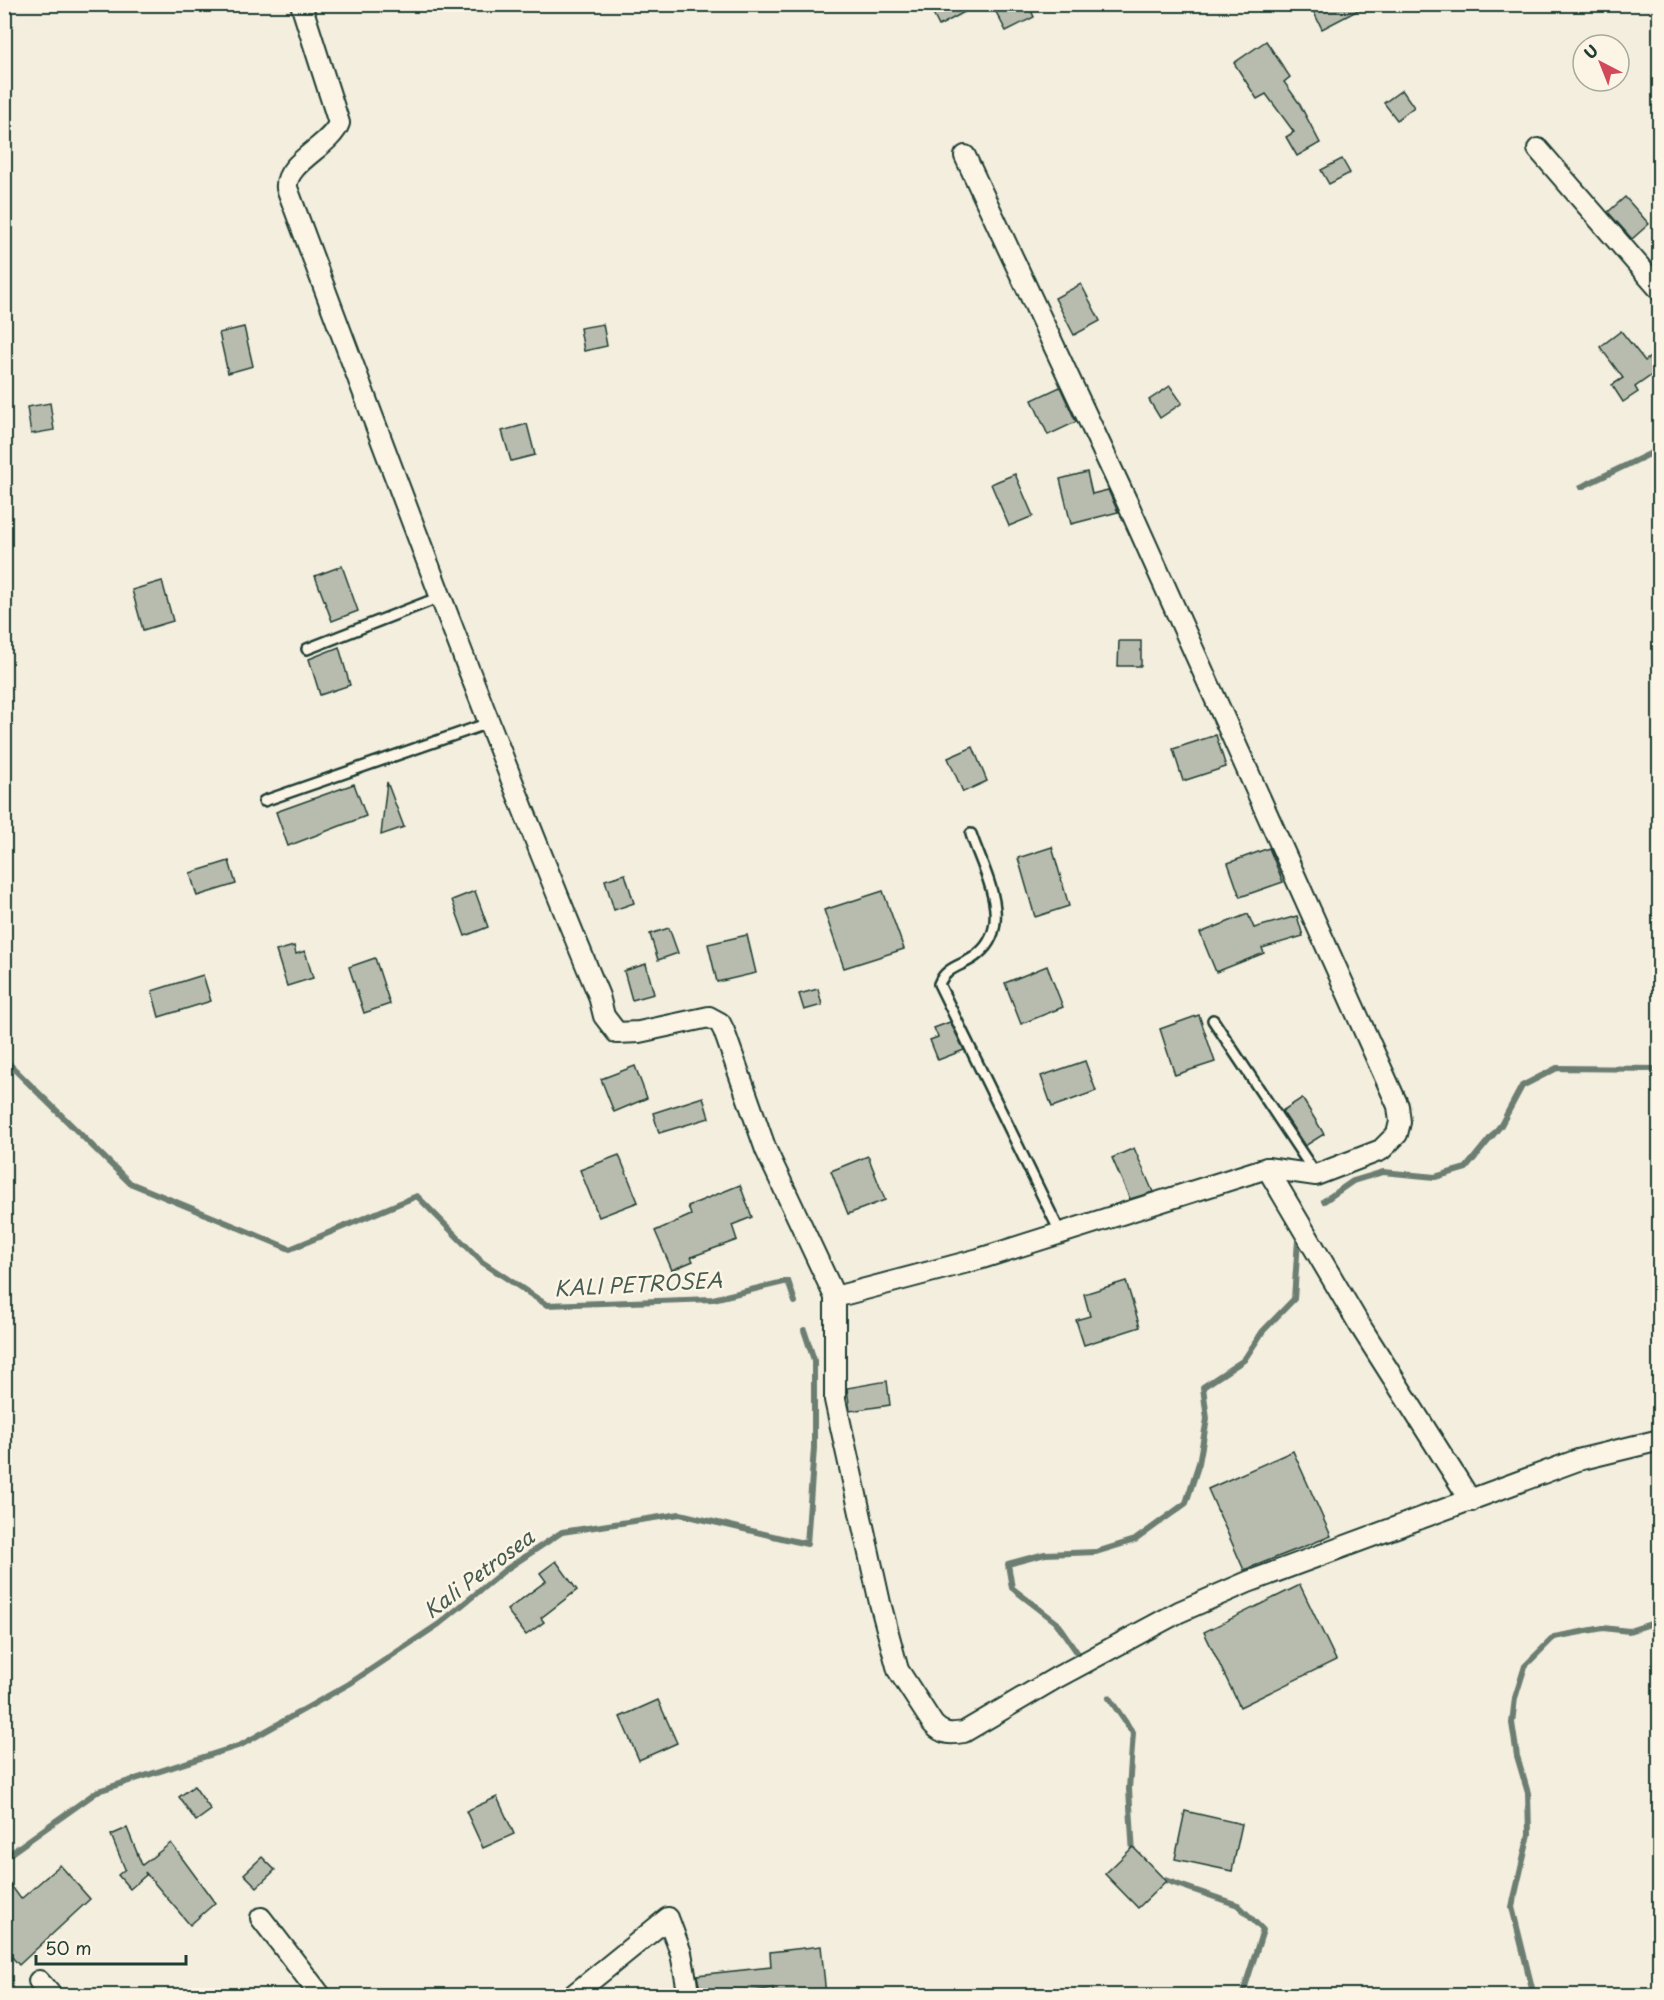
<svg xmlns="http://www.w3.org/2000/svg" width="1664" height="2000" font-family="'Playpen Sans',sans-serif">
  <style>
    .lines { fill: none; stroke-linecap: round; stroke-linejoin: round }
    .stream { stroke: #6c7d72; stroke-width: 6 }
    .building { fill: #b8bcae; stroke: #1f3d34; stroke-width: 1.5 }
    .lane-casing { stroke: #1f3d34; stroke-width: 14 }
    .street-casing { stroke: #1f3d34; stroke-width: 24 }
    .lane { stroke: #fcf5e5; stroke-width: 9 }
    .street { stroke: #fcf5e5; stroke-width: 20 }
    .labels { text-anchor: middle; dominant-baseline: central; stroke-width: 5; stroke-linejoin: round; paint-order: stroke }
    .water-label { font-size: 21px; font-style: italic; fill: #465d53; stroke: #fcf5e5 }
  </style>
  <rect width="100%" height="100%" fill="#f3eede"/>
  <filter id="ink" filterUnits="userSpaceOnUse"><feTurbulence type="fractalNoise" baseFrequency=".0167" numOctaves="2"/><feDisplacementMap in="SourceGraphic" scale="12" xChannelSelector="R" yChannelSelector="G"/><feConvolveMatrix kernelMatrix="1 2 1 2 8 2 1 2 1" color-interpolation-filters="sRGB"/></filter>
  <g filter="url(#ink)">
    <g class="lines">
      <g class="stream">
        <path d="M1581,487L1660,449"/>
        <path d="M4,1059L130,1183L290,1249L417,1196L482,1262L547,1305L713,1299L788,1281L795,1302"/>
        <path d="M1324,1201L1353,1181L1383,1172L1435,1177L1466,1168L1501,1125L1522,1086L1557,1068L1660,1069"/>
        <path d="M1090,1671L1056,1622L1012,1588L1008,1564L1045,1554L1096,1552L1135,1540L1186,1503L1199,1463L1207,1419L1203,1387L1244,1360L1263,1331L1294,1299L1298,1240L1303,1233"/>
        <path d="M1109,1698L1133,1733L1129,1789L1133,1855"/>
        <path d="M4,1858L98,1791L241,1745L349,1684L439,1624L505,1570L562,1532L680,1514L807,1544L814,1448V1360L804,1330"/>
        <path d="M1159,1878L1238,1905L1263,1930L1242,1996"/>
        <path d="M1534,1996L1512,1907L1529,1834L1528,1793L1517,1756L1512,1723L1515,1698L1525,1666L1554,1637L1603,1628L1629,1631L1660,1621"/>
      </g>
    </g>
    <g class="building">
      <path d="M928,4H979L939,26Z"/>
      <path d="M1006,4H1028L1034,17L1006,31L995,10Z"/>
      <path d="M1310,4H1370L1322,29Z"/>
      <path d="M1266,41L1290,77L1284,82L1299,103L1320,143L1297,156L1286,137L1294,132L1266,94L1257,99L1234,63Z"/>
      <path d="M1402,90L1414,107L1397,120L1384,103Z"/>
      <path d="M1342,159L1350,173L1329,184L1321,170Z"/>
      <path d="M1625,197L1649,224L1632,239L1608,212Z"/>
      <path d="M1081,284L1100,321L1074,335L1055,298Z"/>
      <path d="M603,324L607,346L584,351L580,328Z"/>
      <path d="M244,327L253,366L228,373L219,333Z"/>
      <path d="M1621,331L1645,361L1659,350V370L1635,387L1638,392L1623,402L1612,385L1623,378L1600,347Z"/>
      <path d="M1170,386L1182,403L1160,418L1149,400Z"/>
      <path d="M1060,387L1076,422L1048,435L1032,400Z"/>
      <path d="M50,403L54,430L31,434L27,407Z"/>
      <path d="M527,424L535,455L511,461L502,431Z"/>
      <path d="M1087,472L1092,494L1108,490L1118,512L1071,524L1060,479Z"/>
      <path d="M1015,474L1033,516L1009,526L991,484Z"/>
      <path d="M342,566L358,611L332,621L315,576Z"/>
      <path d="M162,581L173,621L143,630L132,590Z"/>
      <path d="M1119,641H1141V666H1118Z"/>
      <path d="M339,647L350,685L320,695L309,659Z"/>
      <path d="M1216,735L1226,767L1183,781L1173,749Z"/>
      <path d="M973,747L987,781L963,792L948,758Z"/>
      <path d="M387,782L404,827L381,835Z"/>
      <path d="M354,784L366,816L288,846L276,812Z"/>
      <path d="M1052,847L1069,906L1035,917L1018,858Z"/>
      <path d="M1269,848L1283,882L1240,897L1228,863Z"/>
      <path d="M229,861L236,884L197,896L190,873Z"/>
      <path d="M625,874L634,903L614,910L605,880Z"/>
      <path d="M475,891L488,927L465,936L452,900Z"/>
      <path d="M883,891L904,949L844,968L824,910Z"/>
      <path d="M1248,914L1254,928L1297,916L1303,936L1262,948L1264,953L1216,972L1200,933Z"/>
      <path d="M669,928L678,953L658,960L650,934Z"/>
      <path d="M747,935L756,973L717,982L708,944Z"/>
      <path d="M294,946L296,954L305,951L313,978L287,986L276,951Z"/>
      <path d="M375,958L390,1004L364,1013L349,967Z"/>
      <path d="M646,964L654,994L632,1000L624,971Z"/>
      <path d="M1047,966L1063,1007L1021,1024L1005,983Z"/>
      <path d="M203,975L211,1001L159,1017L152,991Z"/>
      <path d="M818,989L822,1005L804,1010L799,994Z"/>
      <path d="M1199,1015L1215,1062L1175,1075L1160,1029Z"/>
      <path d="M950,1022L964,1050L938,1060L930,1040L938,1037L934,1028Z"/>
      <path d="M1085,1061L1096,1091L1052,1107L1041,1076Z"/>
      <path d="M635,1066L647,1098L614,1112L601,1079Z"/>
      <path d="M703,1097L709,1118L659,1133L653,1113Z"/>
      <path d="M1302,1098L1324,1134L1305,1146L1282,1111Z"/>
      <path d="M1134,1148L1153,1192L1130,1199L1112,1158Z"/>
      <path d="M619,1155L638,1202L599,1217L580,1170Z"/>
      <path d="M868,1156L885,1200L848,1214L831,1171Z"/>
      <path d="M740,1185L752,1217L732,1225L737,1240L691,1257L693,1261L672,1270L655,1231L691,1215L688,1206Z"/>
      <path d="M1126,1281L1140,1327L1084,1345L1076,1320L1090,1316L1084,1294Z"/>
      <path d="M887,1381L890,1405L850,1411L847,1388Z"/>
      <path d="M1293,1451L1331,1536L1244,1570L1208,1489Z"/>
      <path d="M556,1561L577,1590L541,1618L544,1622L526,1635L507,1610L546,1581L540,1573Z"/>
      <path d="M1300,1585L1336,1660L1240,1707L1204,1632Z"/>
      <path d="M658,1700L677,1743L639,1760L620,1717Z"/>
      <path d="M194,1786L211,1810L196,1821L179,1797Z"/>
      <path d="M497,1797L514,1834L483,1848L466,1811Z"/>
      <path d="M1185,1811L1242,1824L1232,1871L1175,1859Z"/>
      <path d="M127,1828L142,1865L171,1843L215,1903L190,1925L145,1872L146,1875L130,1889L118,1875L125,1869L111,1835Z"/>
      <path d="M1133,1847L1166,1881L1138,1908L1105,1874Z"/>
      <path d="M262,1857L275,1870L257,1887L244,1874Z"/>
      <path d="M60,1865L90,1899L19,1965L4,1948V1876L21,1899Z"/>
      <path d="M821,1946L826,1995H774L773,1988L733,1995H701L697,1975L771,1967L770,1952Z"/>
    </g>
    <g class="lines">
      <g class="lane-casing">
        <g id="lane">
          <path d="M307,649L440,597"/>
          <path d="M264,801L489,723"/>
          <path d="M971,834C983,870 1015,924 978,954C965,966 947,965 939,984L1060,1232"/>
          <path d="M1213,1020L1315,1173"/>
        </g>
      </g>
      <g class="street-casing">
        <g id="street">
          <path d="M301,4L339,123C331,146 284,163 287,188C388,458 488,729 599,996L604,1016L617,1033L639,1032L709,1017L720,1023L724,1031L766,1150L835,1297V1400L880,1603L898,1670L933,1724C943,1735 951,1734 964,1732L1056,1678L1179,1612L1248,1582L1578,1460L1660,1440"/>
          <path d="M1538,149L1660,290"/>
          <path d="M1267,1168L1359,1324L1471,1501"/>
          <path d="M835,1297L979,1259L1267,1168L1316,1175L1381,1150L1397,1134L1400,1122L1398,1106L1127,502L965,156"/>
          <path d="M261,1918L321,1996"/>
          <path d="M39,1981L52,1996"/>
          <path d="M572,1996L668,1918L681,1953L689,1996"/>
        </g>
      </g>
      <use href="#lane" class="lane"/>
      <use href="#street" class="street"/>
    </g>
  </g>
  <g class="labels">
    <g class="water-label">
      <text transform="translate(638 1283) rotate(-3)">KALI PETROSEA</text>
      <text transform="translate(478 1573) rotate(-37)">Kali Petrosea</text>
    </g>
  </g>
  <rect width="1664" height="2000" fill="none" stroke="#fcf5e5" stroke-width="24"/>
  <rect x="12" y="12" width="1640" height="1976" fill="none" stroke="#1f3d34" stroke-width="2" filter="url(#ink)"/>
  <g transform="translate(1601 63) rotate(318)"><circle r="28" fill="#fcf5e5" stroke="#a4ab9e" stroke-width="1.5"/>
  <path d="M0-4.5L10 22L0 15L-10 22Z" fill="#d1495b"/>
  <text y="-9" font-size="16" font-weight="bold" text-anchor="middle" fill="#1f3d34">U</text>
  </g>
  <path d="M36 1955v9h150v-9" fill="none" stroke="#1f3d34" stroke-width="3"/>
  <text x="45" y="1955" font-size="18" fill="#1f3d34" stroke="#fcf5e5" stroke-width="4.5" paint-order="stroke">50 m</text>
</svg>
